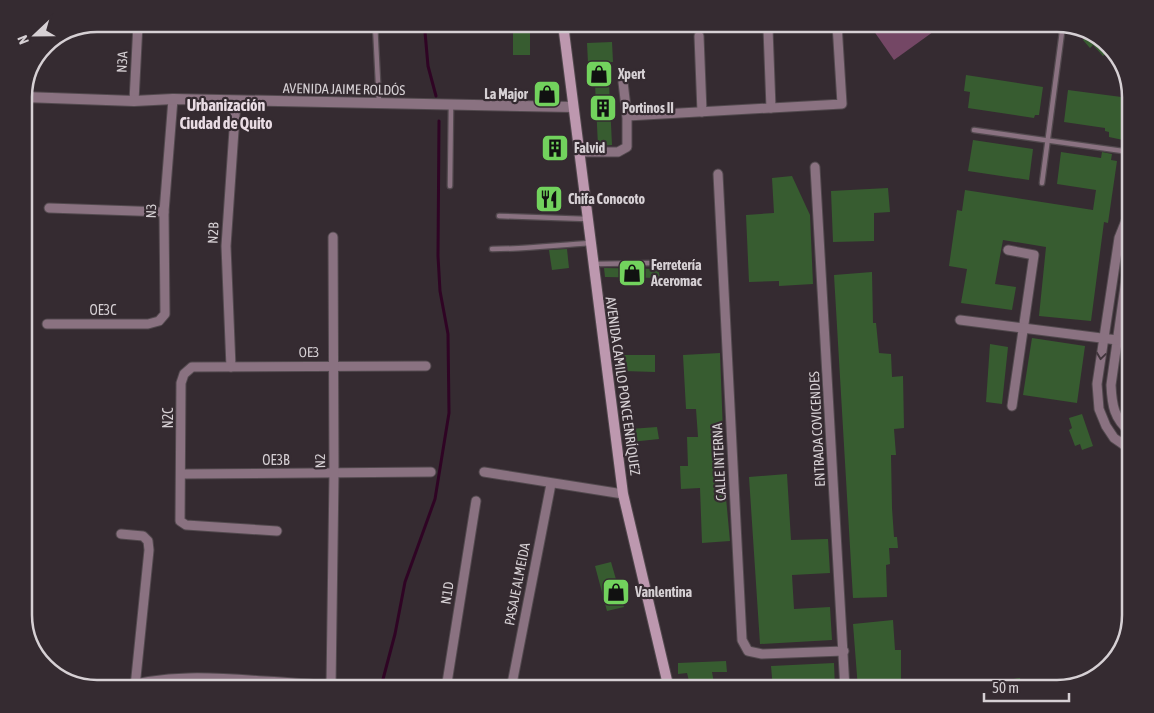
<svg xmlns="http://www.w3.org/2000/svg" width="1154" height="713" font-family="'Asap Condensed',sans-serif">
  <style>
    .green { fill: #744765 }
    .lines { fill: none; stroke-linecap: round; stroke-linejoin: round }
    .stream { stroke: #2f0424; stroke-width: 3 }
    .building { fill: #375c30 }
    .service-casing { stroke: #52494e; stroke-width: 7 }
    .minor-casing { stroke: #52494e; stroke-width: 11 }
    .tertiary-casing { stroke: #52494e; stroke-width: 12 }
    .secondary-casing { stroke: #52494e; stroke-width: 12 }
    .service { stroke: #8a7281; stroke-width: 4.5 }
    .minor { stroke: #8a7281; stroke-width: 9 }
    .tertiary { stroke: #8a7281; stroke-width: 10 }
    .secondary { stroke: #bd98af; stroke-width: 10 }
    .oneway { stroke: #42363d }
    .labels { text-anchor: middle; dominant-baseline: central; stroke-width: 4.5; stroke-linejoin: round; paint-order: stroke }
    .street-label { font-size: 14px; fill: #d6d0d4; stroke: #352b31 }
    .poi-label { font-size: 14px; font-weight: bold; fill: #d6d0d4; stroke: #352b31; text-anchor: start }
    .quarter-label { font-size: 16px; font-weight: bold; fill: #e9dce4; stroke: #352b31 }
    .rim { fill: none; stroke: #d6d0d4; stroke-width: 2.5 }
  </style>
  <rect width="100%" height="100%" fill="#352b31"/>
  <path class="green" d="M869,24H944L894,60Z"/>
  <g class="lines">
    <g class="stream">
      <path d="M421,24L425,32L428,66L436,96"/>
      <path d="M382,683L395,634L405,582L435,499L449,413L448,334L440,291L438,256L439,121"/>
    </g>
  </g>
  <g class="building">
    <path d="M530,28V55H513V29Z"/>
    <path d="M1083,31L1094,34L1110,50L1103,56L1093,45L1090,48L1083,40L1086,37L1082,32Z"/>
    <path d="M612,42L613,62H608L612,145L598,146L594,63H588L587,43Z"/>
    <path d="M966,75L1043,87L1039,115H1035L1034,118L968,108L970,92L964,91Z"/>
    <path d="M539,89H556L555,96L550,100L539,99Z"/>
    <path d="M1068,90L1129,98L1123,140L1109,137V132L1105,131V128L1064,122Z"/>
    <path d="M973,140L1033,149L1029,180L968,171Z"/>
    <path d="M1061,152L1101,158L1102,152L1112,154L1111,160L1117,161L1108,223L1104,222L1091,321L1039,316L1046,247L1003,240L995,284L1016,287L1012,310L961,303L967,269L949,266L957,210L962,211L965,190L1093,210L1096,190L1057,184Z"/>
    <path d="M792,176L810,215L813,284L779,286V281L749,282L746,215L774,213L772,178Z"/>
    <path d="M888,188L890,212L874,213V241L833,242L831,191Z"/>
    <path d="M539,189L560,190L559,208L538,207Z"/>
    <path d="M567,249L569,268L552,270L549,250Z"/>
    <path d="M604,268L658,269L660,278L605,277Z"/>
    <path d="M872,272L873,323H876L879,353L891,354L892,377L903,376L904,428L894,429L896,455H891L892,508L894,537H897L898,548H889L890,564L886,565L887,597L853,598L834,275Z"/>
    <path d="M1032,338L1085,346L1077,403L1023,395Z"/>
    <path d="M990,344L1008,347L1002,404L986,402Z"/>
    <path d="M720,353L725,487L730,541L702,543L700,488L681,489L680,466H688L687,437H698L696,409H686L683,355Z"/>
    <path d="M624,355H655V372L624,371Z"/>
    <path d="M1082,414L1093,446L1082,450L1080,444L1075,446L1069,430L1072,428L1069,418Z"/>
    <path d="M657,427L659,439L631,442L630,429Z"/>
    <path d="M787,474L791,540L828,539L830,573L792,575L794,609L830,607L832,640L760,644L749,477Z"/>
    <path d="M611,562L624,607L607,611L595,566Z"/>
    <path d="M893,620L895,650H901V689H858L853,624Z"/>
    <path d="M726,661L727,672H712L715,689H691L687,673L678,674V663Z"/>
    <path d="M834,663L835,689H773L771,666Z"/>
    <path d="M1020,678L1022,689H1008L1007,680Z"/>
  </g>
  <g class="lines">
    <g class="service-casing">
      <g id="service">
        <path d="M375,24L379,102"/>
        <path d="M494,25L527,24"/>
        <path d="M974,130L1130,152"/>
        <path d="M1042,183L1062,32"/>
        <path d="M450,186L451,105"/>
        <path d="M499,216L587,219"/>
        <path d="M492,249C526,249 557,245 590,243"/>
        <path d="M594,264L653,263"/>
      </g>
    </g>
    <g class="minor-casing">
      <g id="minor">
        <path d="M768,29L771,108"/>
        <path d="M699,36L702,112"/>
        <path d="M134,101L138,24"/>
        <path d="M627,116L842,104L837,24"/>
        <path d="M579,152H618L627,147V116L623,82"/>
        <path d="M815,167L845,689"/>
        <path d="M718,174L742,640L748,651L762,654L844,651"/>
        <path d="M49,208L164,212"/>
        <path d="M1129,213L1119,238L1097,384L1099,409L1106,426L1114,438L1130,449"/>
        <path d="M1008,250L1034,255L1012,406"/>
        <path d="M1130,251L1111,385C1112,406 1114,418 1130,432"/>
        <path d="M960,320L1117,340"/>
        <path d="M47,324H148L159,321L165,314L164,212L173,99"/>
        <path d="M231,367L226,246L236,101"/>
        <path d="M484,472L623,494"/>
        <path d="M182,474L431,472"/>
        <path d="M277,531L186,525L180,521L181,383L184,374L192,367L426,366"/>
        <path d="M121,534L143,536L148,541L149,550L135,687"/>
        <path d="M331,686L334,474L333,237"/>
        <path d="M115,689C164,674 213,677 264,681C298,683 333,686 367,689"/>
        <path d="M446,689L476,501"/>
        <path d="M511,689L551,484"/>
      </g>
    </g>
    <g class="tertiary-casing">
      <path id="tertiary" d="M24,97L134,101L173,99L573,107"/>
    </g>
    <g class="secondary-casing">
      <path id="secondary" d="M563,24L623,494L669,689"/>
    </g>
    <use href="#service" class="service"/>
    <use href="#minor" class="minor"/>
    <use href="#tertiary" class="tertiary"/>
    <use href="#secondary" class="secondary"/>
  </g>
  <defs><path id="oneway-chevron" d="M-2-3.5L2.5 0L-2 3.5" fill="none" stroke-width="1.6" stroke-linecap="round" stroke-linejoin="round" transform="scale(1.25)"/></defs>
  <use class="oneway" href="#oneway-chevron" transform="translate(1101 356) rotate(98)"/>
  <defs>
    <g id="shop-square" transform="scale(1.4375)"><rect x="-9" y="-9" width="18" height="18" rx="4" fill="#72d25d" stroke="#352b31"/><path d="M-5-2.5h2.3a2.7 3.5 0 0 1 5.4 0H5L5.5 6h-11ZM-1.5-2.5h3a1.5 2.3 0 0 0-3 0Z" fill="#111"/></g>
    <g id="building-square" transform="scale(1.4375)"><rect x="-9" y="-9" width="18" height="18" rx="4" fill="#72d25d" stroke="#352b31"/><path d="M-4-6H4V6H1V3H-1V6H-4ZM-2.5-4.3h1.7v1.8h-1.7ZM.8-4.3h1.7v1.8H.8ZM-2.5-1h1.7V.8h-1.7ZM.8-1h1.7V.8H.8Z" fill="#111"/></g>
    <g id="restaurant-square" transform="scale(1.4375)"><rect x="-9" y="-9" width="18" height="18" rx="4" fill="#72d25d" stroke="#352b31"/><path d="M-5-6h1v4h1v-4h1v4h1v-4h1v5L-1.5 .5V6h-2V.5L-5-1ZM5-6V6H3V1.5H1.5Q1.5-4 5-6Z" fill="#111"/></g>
  </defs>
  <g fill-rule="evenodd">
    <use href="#shop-square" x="599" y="74"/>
    <use href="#shop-square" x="547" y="94"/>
    <use href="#building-square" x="603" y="108"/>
    <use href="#building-square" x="555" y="148"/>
    <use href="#restaurant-square" x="549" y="199"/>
    <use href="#shop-square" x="632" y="273"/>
    <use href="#shop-square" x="616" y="592"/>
  </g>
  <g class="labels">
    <g class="street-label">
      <text transform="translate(122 62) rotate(-88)">N3A</text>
      <text transform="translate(344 89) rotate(1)">AVENIDA JAIME ROLDÓS</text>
      <text transform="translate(151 211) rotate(-88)">N3</text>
      <text transform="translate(213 233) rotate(-88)">N2B</text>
      <text x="103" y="310">OE3C</text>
      <text transform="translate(309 352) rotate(-1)">OE3</text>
      <text transform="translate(623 386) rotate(82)">AVENIDA CAMILO PONCE ENRÍQUEZ</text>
      <text transform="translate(168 418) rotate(-90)">N2C</text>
      <text transform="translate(817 429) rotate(-93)">ENTRADA COVICENDES</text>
      <text x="276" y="460">OE3B</text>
      <text transform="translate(320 461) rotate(-91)">N2</text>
      <text transform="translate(719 462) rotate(-93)">CALLE INTERNA</text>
      <text transform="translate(517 584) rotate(-79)">PASAJE ALMEIDA</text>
      <text transform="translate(447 593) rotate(-81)">N1D</text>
    </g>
    <g class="poi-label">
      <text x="618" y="74">Xpert</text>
      <text x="528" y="94" text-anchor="end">La Major</text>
      <text x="622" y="108">Portinos II</text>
      <text x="574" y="148">Falvid</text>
      <text x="568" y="199">Chifa Conocoto</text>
      <text x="651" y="265">Ferretería<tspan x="651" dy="16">Aceromac</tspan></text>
      <text x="635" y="592">Vanlentina</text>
    </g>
    <g class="quarter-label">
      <text x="226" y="105">Urbanización<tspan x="226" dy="18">Ciudad de Quito</tspan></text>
    </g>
  </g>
  <path d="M0 0H1154V713H0ZM97 32H1057A65 65 0 0 1 1122 97V615A65 65 0 0 1 1057 680H97A65 65 0 0 1 32 615V97A65 65 0 0 1 97 32Z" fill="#352b31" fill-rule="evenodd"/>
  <path class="rim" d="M97 32H1057A65 65 0 0 1 1122 97V615A65 65 0 0 1 1057 680H97A65 65 0 0 1 32 615V97A65 65 0 0 1 97 32Z"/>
  <g transform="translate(35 35) rotate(248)" stroke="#352b31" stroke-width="4" paint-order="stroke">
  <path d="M0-4L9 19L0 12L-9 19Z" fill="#d6d0d4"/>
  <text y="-8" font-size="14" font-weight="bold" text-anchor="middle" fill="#d6d0d4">N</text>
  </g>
  <path d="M984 693v8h85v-8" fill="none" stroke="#d6d0d4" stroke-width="2.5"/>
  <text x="992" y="693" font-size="15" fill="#d6d0d4" stroke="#352b31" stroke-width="4" paint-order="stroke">50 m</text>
</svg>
